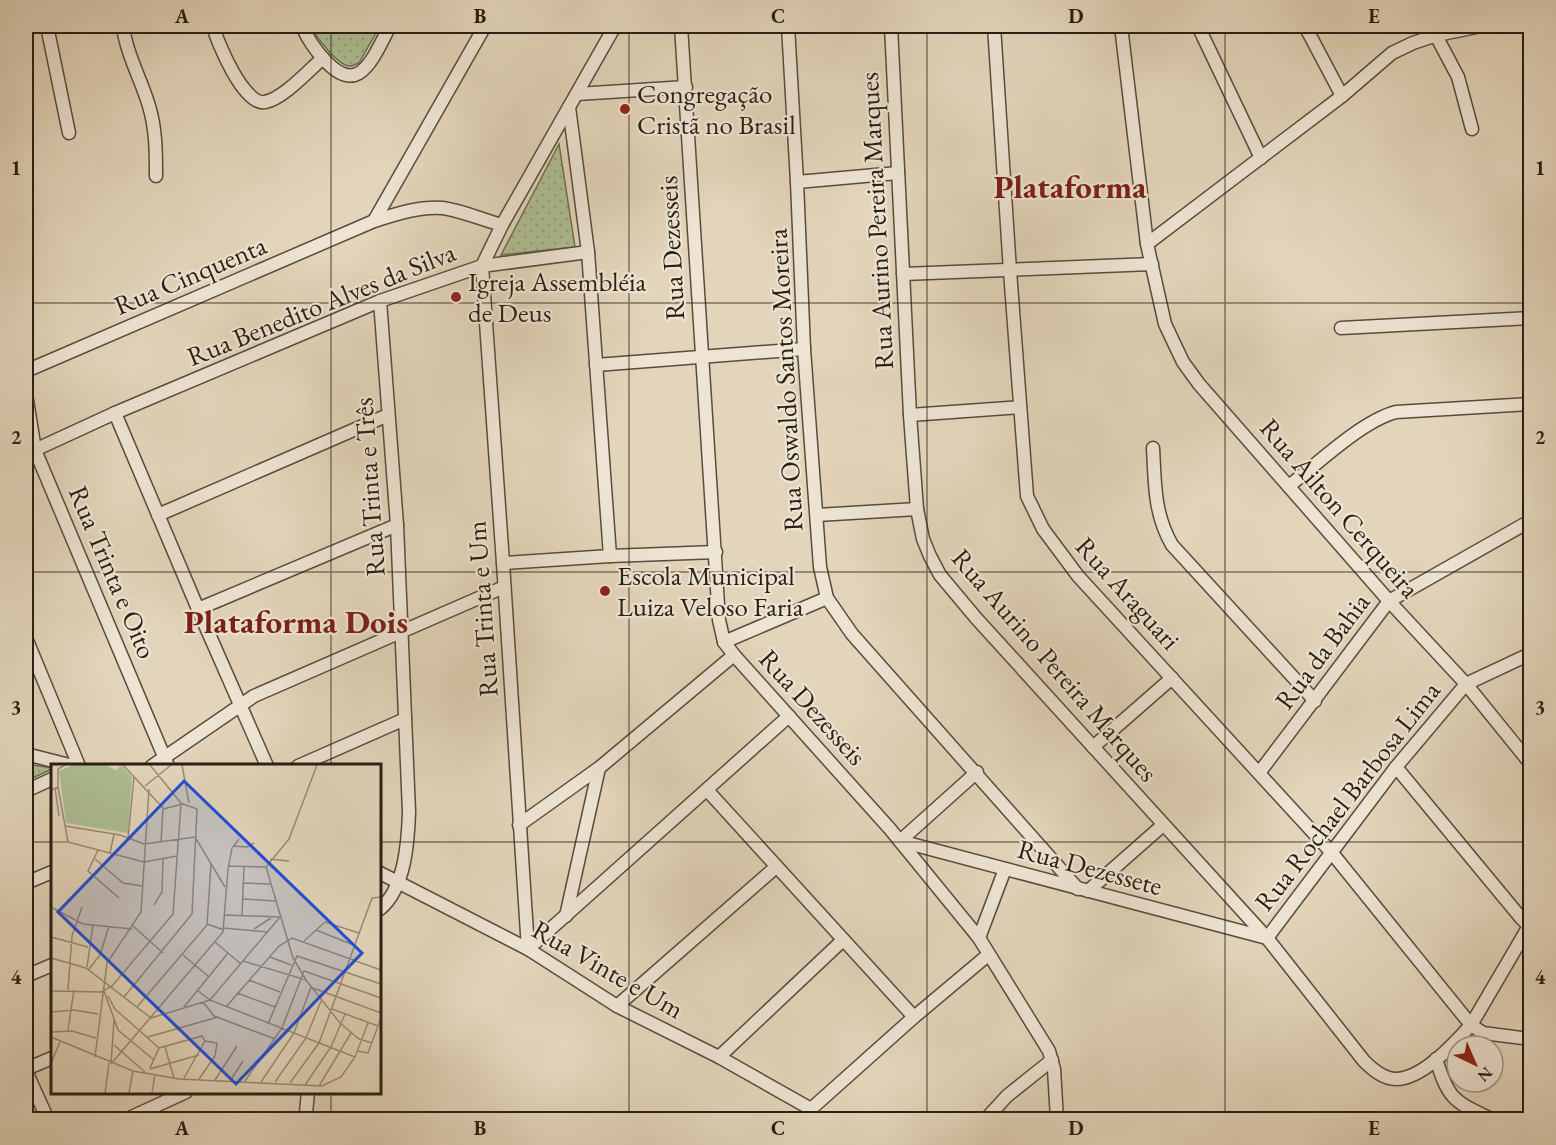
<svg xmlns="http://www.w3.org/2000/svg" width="1556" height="1145" font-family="'EB Garamond',serif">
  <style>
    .park { fill: url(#park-dots); stroke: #6c6e53; stroke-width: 1.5 }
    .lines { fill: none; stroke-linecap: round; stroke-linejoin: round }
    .street-casing { stroke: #584c3c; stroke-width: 15 }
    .street { stroke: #ede4d3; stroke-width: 12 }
    .grid { fill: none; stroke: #291f12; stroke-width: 1.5; stroke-opacity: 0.55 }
    .poi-dot { fill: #8f2418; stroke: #ede4d3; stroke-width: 2 }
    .labels { text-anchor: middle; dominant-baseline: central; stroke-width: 4.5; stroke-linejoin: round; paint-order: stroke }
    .poi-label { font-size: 27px; fill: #291f12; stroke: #ede4d3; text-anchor: start }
    .street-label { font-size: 27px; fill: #291f12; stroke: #ede4d3 }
    .district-label { font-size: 33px; font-weight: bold; fill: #7a1f14; stroke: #ede4d3 }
    .inset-road { fill: none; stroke: #998c77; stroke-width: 1.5 }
    .view { fill: #1d4ed8; fill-opacity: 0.15; stroke: #1d4ed8; stroke-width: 3 }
    .inset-edge { fill: none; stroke: #291f12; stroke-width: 3 }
    .neatline { fill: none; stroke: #291f12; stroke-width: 2 }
    .grid-label { font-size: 20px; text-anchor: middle; font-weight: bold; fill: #291f12 }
  </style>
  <defs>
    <pattern id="park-dots" width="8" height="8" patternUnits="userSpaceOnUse" patternTransform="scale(1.5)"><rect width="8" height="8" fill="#aebe94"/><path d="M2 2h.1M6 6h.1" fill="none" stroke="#96a37f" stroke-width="1.8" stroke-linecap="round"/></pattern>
  </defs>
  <rect width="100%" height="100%" fill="#e3d5bb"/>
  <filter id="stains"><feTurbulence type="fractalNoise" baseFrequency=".00333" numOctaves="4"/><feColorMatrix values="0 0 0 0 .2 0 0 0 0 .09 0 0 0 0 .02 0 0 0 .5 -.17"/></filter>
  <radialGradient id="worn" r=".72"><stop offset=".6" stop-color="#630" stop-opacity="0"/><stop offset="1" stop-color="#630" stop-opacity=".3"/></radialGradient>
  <g class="park">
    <path d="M311,26H380L359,63C356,64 353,66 350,66C338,66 315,36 311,26Z"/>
    <path d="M559,144L575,247L501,255Z"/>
    <path d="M26,764L52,768V769L26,781Z"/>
  </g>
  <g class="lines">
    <g class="street-casing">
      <g id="street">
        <path d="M47,26L69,133"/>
        <path d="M123,26C126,53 141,79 149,106C156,129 156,152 156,176"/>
        <path d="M213,26C217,42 244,106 265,102C283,99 309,70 323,58"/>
        <path d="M302,26C309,42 337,86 359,73C373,64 382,40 390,26"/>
        <path d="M681,26L719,620L724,642L734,655L890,829L979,938L1049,1051L1054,1069L1057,1119"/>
        <path d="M788,26L797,182L804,349L820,567L827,598L852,634L1078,889"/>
        <path d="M891,26L910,415L917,509L923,539L930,556L940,575L976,618L1267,938L1364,1061C1372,1069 1383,1079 1396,1079C1422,1079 1454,1044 1471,1025L1529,926"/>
        <path d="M994,26L1010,271L1027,496L1043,529L1078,576L1332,853L1471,1025L1483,1033L1530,1039"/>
        <path d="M1121,26L1147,244L1165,324L1183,362L1199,384L1389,601L1466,684L1530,763"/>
        <path d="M1198,26L1261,158"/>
        <path d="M1305,26L1342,96"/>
        <path d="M1431,26L1458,77L1472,129"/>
        <path d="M577,94L686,87"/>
        <path d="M569,107L588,252L610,556"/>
        <path d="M797,182L898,173"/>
        <path d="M374,221L485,26"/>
        <path d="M1147,244L1342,96L1392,53L1413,43L1437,35L1481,26"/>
        <path d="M903,274L1152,264"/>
        <path d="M1341,328L1530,318"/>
        <path d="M596,365L804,349"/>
        <path d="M26,371L374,221C396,214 420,206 443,208C463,211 483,220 502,225"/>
        <path d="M26,394L35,450L168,766"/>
        <path d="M115,413L198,609L267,766"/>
        <path d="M910,415L1020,407"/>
        <path d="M1153,448C1155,484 1154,514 1172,545L1315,701"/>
        <path d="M26,454L115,413L380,301L482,266L502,225L615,26"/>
        <path d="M1289,486C1318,463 1362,421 1396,412L1530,404"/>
        <path d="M158,515L388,415"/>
        <path d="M817,515L917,509"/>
        <path d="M503,563L610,556L716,552"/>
        <path d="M198,609L397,525"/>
        <path d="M26,638L79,766"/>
        <path d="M724,642L827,598"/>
        <path d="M1093,747L1172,678"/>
        <path d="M26,754L73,766"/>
        <path d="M152,766L254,696L504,587"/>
        <path d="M298,766L405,719"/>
        <path d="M1396,767L1521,918L1530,927"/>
        <path d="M1259,773L1389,601L1530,521"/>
        <path d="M707,790L914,1017"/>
        <path d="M26,791L52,779"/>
        <path d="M519,825L599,768L734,655"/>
        <path d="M900,841L1267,938L1396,767L1466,684L1530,654"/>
        <path d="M900,841L977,772"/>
        <path d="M380,873L528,949L617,1006L719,1057L811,1109"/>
        <path d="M26,883L52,872"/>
        <path d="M1088,891L1163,825"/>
        <path d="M380,909C405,888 408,843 409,812L397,525L380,301"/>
        <path d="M566,916L599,768"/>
        <path d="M979,938L1005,869"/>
        <path d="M528,949L503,563L482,266L588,252"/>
        <path d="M528,949L789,716"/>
        <path d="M26,976L52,965"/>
        <path d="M617,1006L776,867"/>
        <path d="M719,1057L843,940"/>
        <path d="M1436,1059C1449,1101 1454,1101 1493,1120"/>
        <path d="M26,1069L52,1058"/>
        <path d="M26,1071L48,1120"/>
        <path d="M811,1109L914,1017L988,955"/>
        <path d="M125,1120L186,1092"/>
        <path d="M302,1120L306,1113L308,1092"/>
        <path d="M985,1120L1007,1096L1052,1060"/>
      </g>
    </g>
    <use href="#street" class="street"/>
  </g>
  <path class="grid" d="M331,26V766M629,26V1120M927,26V1120M1225,26V1120M26,303H1530M26,572H1530M26,842H52M380,842H1530M331,1092V1120"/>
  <g class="poi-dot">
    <circle cx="625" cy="109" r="6"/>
    <circle cx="456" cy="297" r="6"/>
    <circle cx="605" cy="591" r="6"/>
  </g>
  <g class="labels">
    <g class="poi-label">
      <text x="637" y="93">Congregação<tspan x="637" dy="31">Cristã no Brasil</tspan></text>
      <text x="468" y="281">Igreja Assembléia<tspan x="468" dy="31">de Deus</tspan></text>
      <text x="617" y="575">Escola Municipal<tspan x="617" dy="31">Luiza Veloso Faria</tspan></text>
    </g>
    <g class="street-label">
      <text transform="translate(876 221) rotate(-93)">Rua Aurino Pereira Marques</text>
      <text transform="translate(671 248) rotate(-93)">Rua Dezesseis</text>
      <text transform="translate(190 275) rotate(-23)">Rua Cinquenta</text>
      <text transform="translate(321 304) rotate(-22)">Rua Benedito Alves da Silva</text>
      <text transform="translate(785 380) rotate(-93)">Rua Oswaldo Santos Moreira</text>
      <text transform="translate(369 487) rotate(-94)">Rua Trinta e Três</text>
      <text transform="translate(1340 508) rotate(49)">Rua Ailton Cerqueira</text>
      <text transform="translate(113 572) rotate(67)">Rua Trinta e Oito</text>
      <text transform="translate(1128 593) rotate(48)">Rua Araguari</text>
      <text transform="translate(482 609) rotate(-94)">Rua Trinta e Um</text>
      <text transform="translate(1322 651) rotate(-53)">Rua da Bahia</text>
      <text transform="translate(1055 665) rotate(49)">Rua Aurino Pereira Marques</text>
      <text transform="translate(813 707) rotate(48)">Rua Dezesseis</text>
      <text transform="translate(1347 796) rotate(-52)">Rua Rochael Barbosa Lima</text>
      <text transform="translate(1090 867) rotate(15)">Rua Dezessete</text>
      <text transform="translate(608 969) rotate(30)">Rua Vinte e Um</text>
    </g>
    <g class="district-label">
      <text x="1070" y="186">Plataforma</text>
      <text x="296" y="621">Plataforma Dois</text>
    </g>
  </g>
  <g transform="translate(51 764)">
    <rect width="330" height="330" fill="#e3d5bb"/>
    <path d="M22,1H55L65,6L70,1L81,13L77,69L15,59L8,7Z" fill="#aebe94"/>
    <path class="inset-road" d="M72,1L112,44L110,78M131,1L138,39M94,22L120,1M7,23L17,78M4,24L8,52M0,26L7,23V5L14,1M14,62L69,71L93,80L144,73L174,123M77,74L83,13M0,78H17L93,98L126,92M182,82L196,83L203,79M47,86L37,107L68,134M59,89L63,70M44,95L72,119L91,122M219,95L238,97M177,102L215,103M215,103L242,194L255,216L289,259L308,275L321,279M215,103L238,75L266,1M192,119L219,120M192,135L225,137M103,141L111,128L112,95M0,143L32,160L81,165M174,151L229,153M191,151L193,103M156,160L173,166M82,162L112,189M173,164L216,168M203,165L220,154M265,166L305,182M0,173L37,183M253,177L274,158L308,169M164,178L190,200M132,191L157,212M219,193L240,201M0,194L35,204L100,254L159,236L304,293M192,197L255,216M36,203L42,161M38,205L49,191L58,162M198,216L229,228M262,224L330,249M17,226L21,172L31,143M146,226L159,236L229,153M0,227L50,228L61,222L122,150L130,39L99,1M53,227L67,266L103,296M186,229L224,243M57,232L64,245L108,284M73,233L141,150L146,45L132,40L112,45M152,238L163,252L224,275M86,243L156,161L160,100M133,243L177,189M175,243L228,182L241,174L330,206M281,245L327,262M0,248L23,246L47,250M217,260L246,192L330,220M17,266L23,226M0,268L21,267L45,274M0,273L82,307L128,315L271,322L290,313L304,293L317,259M97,273L167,253M63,281L94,308M114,283L123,314M108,284L151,272L154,277L166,279L164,292L148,315M306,287L317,289L330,254M44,293L56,199L90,148L98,25M0,299L9,278M60,300L172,168L177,105L181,84L188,75M60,300L63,256M99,304L108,284M99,305L148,291M133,314L154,277M164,316L186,282M179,317L192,297M194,317L231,264L253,207L330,234M210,318L243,269L260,223M224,318L255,274L270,237M239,319L268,279L321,134L330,133M254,321L280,283L294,250M268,322L300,269M54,329L58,299M78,329L82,307M101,329L104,310"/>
    <path class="view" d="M133,17L311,189L185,320L7,148Z"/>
    <rect width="330" height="330" class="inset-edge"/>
  </g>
  <rect width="1556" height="1145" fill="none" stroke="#e3d5bb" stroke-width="66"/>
  <g transform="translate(1475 1064) rotate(136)"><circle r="28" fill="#ede4d3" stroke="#9f9586" stroke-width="1.5"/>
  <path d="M0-4.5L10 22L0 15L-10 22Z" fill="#8f2418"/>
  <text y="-9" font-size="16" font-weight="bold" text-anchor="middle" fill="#291f12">N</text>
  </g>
  <rect x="33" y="33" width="1490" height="1079" class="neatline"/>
  <g class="grid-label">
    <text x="182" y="23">A</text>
    <text x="480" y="23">B</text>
    <text x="778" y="23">C</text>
    <text x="1076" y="23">D</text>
    <text x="1374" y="23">E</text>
    <text x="16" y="175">1</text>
    <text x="1540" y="175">1</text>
    <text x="16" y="444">2</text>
    <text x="1540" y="444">2</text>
    <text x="16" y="714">3</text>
    <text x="1540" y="714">3</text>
    <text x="16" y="984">4</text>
    <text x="1540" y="984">4</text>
    <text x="182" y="1135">A</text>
    <text x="480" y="1135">B</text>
    <text x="778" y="1135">C</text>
    <text x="1076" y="1135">D</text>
    <text x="1374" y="1135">E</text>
  </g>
  <rect width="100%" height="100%" filter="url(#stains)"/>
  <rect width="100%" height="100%" fill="url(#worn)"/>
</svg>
